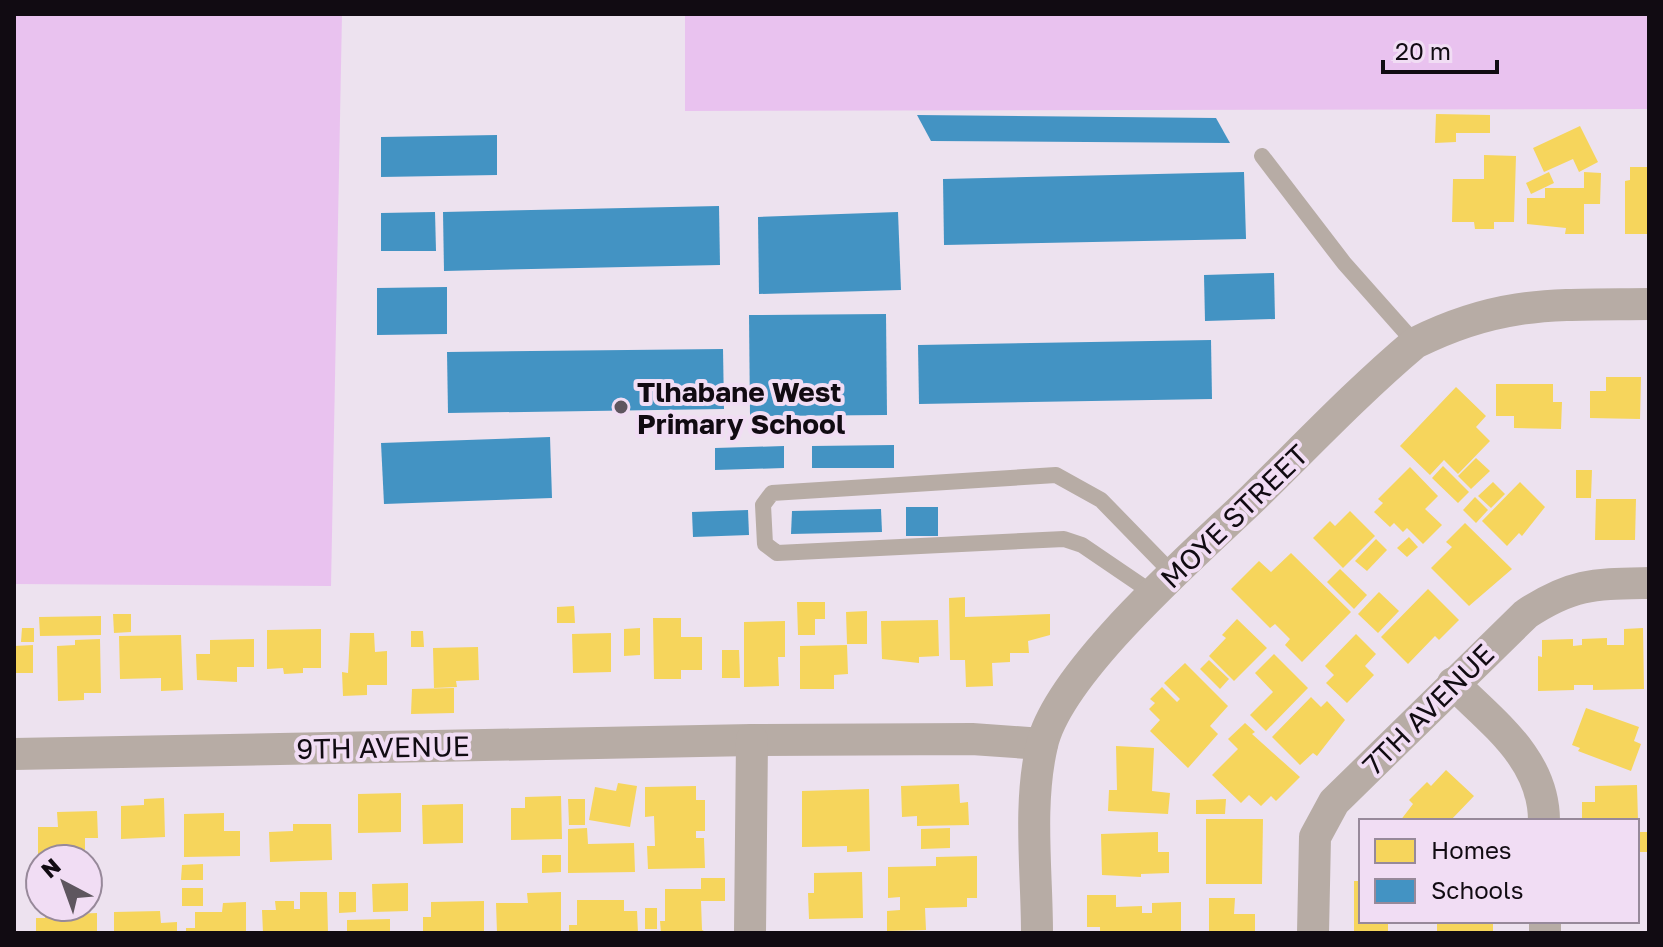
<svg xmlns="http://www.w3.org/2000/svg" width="1663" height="947" font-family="'Golos Text',sans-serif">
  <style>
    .green { fill: #e9c2ef }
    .homes { fill: #f6d55c }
    .schools { fill: #4393c3 }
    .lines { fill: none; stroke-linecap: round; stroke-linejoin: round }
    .service { stroke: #b7aca5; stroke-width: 16 }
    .minor { stroke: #b7aca5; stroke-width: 32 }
    .poi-dot { fill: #5e565f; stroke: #f1ddf4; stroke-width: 3 }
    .labels { text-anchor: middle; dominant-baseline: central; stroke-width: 8; stroke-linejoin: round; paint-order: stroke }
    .poi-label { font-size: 28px; font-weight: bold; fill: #110b12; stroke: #f1ddf4; text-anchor: start }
    .street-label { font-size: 28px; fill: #110b12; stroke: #f1ddf4 }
  </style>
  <rect width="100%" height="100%" fill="#ede2ef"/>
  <g class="green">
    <path d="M14,14H342L331,586L14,584Z"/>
    <path d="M685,14H1649V109L685,111Z"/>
  </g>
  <g class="homes">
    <path d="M1436,114L1490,115V133H1456V142L1435,143Z"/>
    <path d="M1580,126L1598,162L1579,172L1573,159L1544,172L1533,148Z"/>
    <path d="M1484,155L1516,156L1514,222H1494V229H1475L1474,222H1452L1453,179H1484Z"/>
    <path d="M1630,167H1649V234H1625V181L1630,180Z"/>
    <path d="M1549,172L1554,183L1531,194L1526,183Z"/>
    <path d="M1584,172L1601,173L1600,204H1584V234H1565L1566,228L1527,224V198H1545V188H1584Z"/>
    <path d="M1606,377H1641L1640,419L1590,418V391H1606Z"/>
    <path d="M1496,384H1553V402H1562L1561,429L1514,428V416H1496Z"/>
    <path d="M1456,387L1486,416L1476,427L1490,441L1458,474L1444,460L1430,475L1400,446Z"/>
    <path d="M1476,458L1490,471L1471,489L1458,476Z"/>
    <path d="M1443,466L1469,492L1458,503L1432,478Z"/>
    <path d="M1410,467L1438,496L1425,509L1442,525L1423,544L1407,528L1403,532L1394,523L1390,527L1374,512L1383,503L1378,499Z"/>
    <path d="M1576,470H1592L1591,498H1576Z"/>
    <path d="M1493,482L1505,494L1491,508L1478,496Z"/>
    <path d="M1520,482L1545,507L1522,536L1519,533L1507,546L1482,521Z"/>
    <path d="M1475,497L1488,510L1476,523L1463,510Z"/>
    <path d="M1596,499H1636L1635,540H1595Z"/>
    <path d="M1350,511L1375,536L1343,568L1313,538L1330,521L1335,526Z"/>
    <path d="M1465,523L1512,569L1469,606L1431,568L1452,547L1446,542Z"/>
    <path d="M1409,537L1418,547L1407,557L1397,548Z"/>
    <path d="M1376,539L1387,550L1367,571L1355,561Z"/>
    <path d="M1291,553L1351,612L1302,662L1285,645L1290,639L1275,624L1270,628L1231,589L1259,561L1271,572Z"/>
    <path d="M1340,569L1367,595L1354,609L1327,582Z"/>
    <path d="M1428,589L1459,620L1439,640L1435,636L1408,664L1381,637Z"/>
    <path d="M1379,592L1399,611L1378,633L1358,614Z"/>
    <path d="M965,597V617L1050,614V635L1028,641L1029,653H1010V662L992,663L993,686L966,687L965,660H950L949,598Z"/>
    <path d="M797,602H825V619H815V635H798Z"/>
    <path d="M574,606L575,623H557V607Z"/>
    <path d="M867,611V644H847L846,612Z"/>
    <path d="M113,614H131V632L114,633Z"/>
    <path d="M101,616V635L40,636L39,617Z"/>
    <path d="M653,618H681V637H702V670H681V679H654Z"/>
    <path d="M1237,619L1267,648L1234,681L1209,656L1226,638L1222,635Z"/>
    <path d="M938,620L939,656L919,657V663L882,659L881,621Z"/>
    <path d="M785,621V657H778L779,686L744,687V622Z"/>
    <path d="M22,628H34V642H21Z"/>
    <path d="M640,628V655L624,656V629Z"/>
    <path d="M1643,628L1644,689L1593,690V685H1574V690L1538,691V656L1542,657V640L1573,639V646L1582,645V639L1607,638V645H1624V629Z"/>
    <path d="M321,629V668H303V673L284,674L283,668L267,669V630Z"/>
    <path d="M411,631H423L424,647H411Z"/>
    <path d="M350,633H374L375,652L387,651V685H367V695L343,696L342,672L348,673Z"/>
    <path d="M611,633V672L573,673L572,634Z"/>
    <path d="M1356,634L1376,654L1365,666L1374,675L1347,703L1326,683L1334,675L1325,666Z"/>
    <path d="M181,635L183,690L161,691V678L120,679L119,636Z"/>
    <path d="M100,639L101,693H84V700L58,701L57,646L75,645V640Z"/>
    <path d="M254,639V667H237V682L197,680L196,654H210V640Z"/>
    <path d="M33,645V673H14V646Z"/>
    <path d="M847,645L848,674L834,675V689H800V646Z"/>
    <path d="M478,647L479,680L456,681L457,687L434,688L433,648Z"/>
    <path d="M722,650H739L740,678H722Z"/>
    <path d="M1274,654L1308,688L1266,731L1250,715L1273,692L1255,673Z"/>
    <path d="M1209,660L1229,679L1220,689L1200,669Z"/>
    <path d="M1185,663L1228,706L1210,726L1218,734L1188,768L1150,731L1160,720L1149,709L1155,703L1150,699L1162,687L1177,702L1180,699L1164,683Z"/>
    <path d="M454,688V713L411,714L412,689Z"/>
    <path d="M1311,697L1321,707L1327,701L1345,720L1317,756L1313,753L1300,765L1272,737Z"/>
    <path d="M1586,708L1639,727L1634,741L1641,744L1631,771L1578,751L1580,748L1572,745Z"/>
    <path d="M1245,723L1255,732L1252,734L1300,777L1276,801L1271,796L1261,806L1249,795L1241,803L1212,775L1238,749L1228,739Z"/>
    <path d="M1116,746L1154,748L1152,791L1170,793L1168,814L1108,811L1109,790H1117Z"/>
    <path d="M1446,770L1474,796L1450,821H1400L1413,804L1409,800L1427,782L1431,786Z"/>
    <path d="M618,783L637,786L630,827L589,820L595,787L616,791Z"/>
    <path d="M959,784L960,803L968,802L969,825L917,826V816L902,817L901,786Z"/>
    <path d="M1637,785L1638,821H1582V802H1595V786Z"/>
    <path d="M696,786V800H705V831H696V838H704L705,868L648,869L647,846H655L654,816L645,817V787Z"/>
    <path d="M869,789L870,851L847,852V846L802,847V791Z"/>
    <path d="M401,793V832L358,833V794Z"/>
    <path d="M561,796L562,839L511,840V808H525V797Z"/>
    <path d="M164,798L165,837L121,839V806L144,805V799Z"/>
    <path d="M568,799H585V825H569Z"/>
    <path d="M1226,799L1225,814H1196V800Z"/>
    <path d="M463,804V843L423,844L422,805Z"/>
    <path d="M97,811L98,838H85V854H38V827H58L57,812Z"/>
    <path d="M224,813V831H240V856L184,857V814Z"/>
    <path d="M1206,819H1263L1262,884H1206Z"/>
    <path d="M293,824H331L332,860L270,862L269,832L293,831Z"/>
    <path d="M587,828L588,844L634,843L635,872L568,873V829Z"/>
    <path d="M950,828V848L921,849V829Z"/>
    <path d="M1158,832V852H1169V873L1141,874V877L1102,875L1101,834Z"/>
    <rect x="1637" y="832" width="12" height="20"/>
    <path d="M542,855H561V872L542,873Z"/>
    <path d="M977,856V898H967V907L925,908L926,930L887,931V911L900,910V897L888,898V867L936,866V857Z"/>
    <path d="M203,864V880H181L182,865Z"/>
    <path d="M862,872L863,918L809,919L808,893H814V873Z"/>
    <path d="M701,878H725V901H701L702,930L708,933H661L660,921H665V889H701Z"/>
    <path d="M1354,881H1361V921H1388V933H1354Z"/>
    <path d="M408,883V911L373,912L372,884Z"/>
    <rect x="182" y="888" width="21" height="18"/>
    <path d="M300,892H327L328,933H263L262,910H276L275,901H294V909H300Z"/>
    <path d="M339,892H356V912L339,913Z"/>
    <path d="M561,892V933H497L496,903H528L527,893Z"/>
    <path d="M1087,895H1116V907L1142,906V913H1152V903L1181,902V933H1100V927H1087Z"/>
    <path d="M1209,898H1235L1234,914H1255V933H1209Z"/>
    <path d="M577,900H624V911H637L638,933H569V925H577Z"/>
    <path d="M484,901V933H423V917H431V902Z"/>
    <path d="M246,902V933H186V928H195V912H222L223,903Z"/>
    <rect x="645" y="908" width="12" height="21"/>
    <path d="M160,911L161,923L177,922V933H114V912Z"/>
    <path d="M97,913V933H36V918H45V915Z"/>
    <path d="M390,919V933H347V920Z"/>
    <rect x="1437" y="921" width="56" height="12"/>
  </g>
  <g class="schools">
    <path d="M917,115L1216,118L1230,143L931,141Z"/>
    <path d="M497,135V175L381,177V137Z"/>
    <path d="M1244,172L1246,239L944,245L943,179Z"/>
    <path d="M719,206L720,265L444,271L443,212Z"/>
    <path d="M435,212L436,251H381V213Z"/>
    <path d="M898,212L901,290L759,294L758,217Z"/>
    <path d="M1274,273L1275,319L1205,321L1204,275Z"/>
    <path d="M447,287V334L377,335V288Z"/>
    <path d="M886,314L887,415L750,416L749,315Z"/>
    <path d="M1211,340L1212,399L919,404L918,345Z"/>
    <path d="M723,349L724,409L448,413L447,352Z"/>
    <path d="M550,437L552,498L384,504L381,443Z"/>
    <path d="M894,445V468H812V446Z"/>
    <path d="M784,446V468L715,470V448Z"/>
    <rect x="906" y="507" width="32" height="29"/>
    <path d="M881,509L882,532L791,534L792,511Z"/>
    <path d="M748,510L749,535L693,537L692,512Z"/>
  </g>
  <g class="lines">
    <g class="service">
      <path d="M1262,156L1344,263L1415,343"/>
      <path d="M1154,594L1082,545L1064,539L777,553L765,544L763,505L772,493L1056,475L1101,500L1174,575"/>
    </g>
    <g class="minor">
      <path d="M1453,683C1493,723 1544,759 1544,821"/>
      <path d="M14,754L752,740L972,739L1042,744"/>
      <path d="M1545,921V933"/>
      <path d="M750,933L752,740"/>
      <path d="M1037,933C1037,872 1028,805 1042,745C1059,671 1196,553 1253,498C1306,446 1358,391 1415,343C1501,300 1556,305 1649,304"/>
      <path d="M1313,933L1315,837L1334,802L1526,614C1573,583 1595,584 1649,583"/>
    </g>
  </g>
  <circle class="poi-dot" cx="621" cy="407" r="8"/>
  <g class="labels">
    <g class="poi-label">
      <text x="637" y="391">Tlhabane West<tspan x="637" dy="32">Primary School</tspan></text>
    </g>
    <g class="street-label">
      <text transform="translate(1234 516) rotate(-44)">MOYE STREET</text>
      <text transform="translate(1428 709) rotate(-45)">7TH AVENUE</text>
      <text transform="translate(383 747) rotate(-1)">9TH AVENUE</text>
    </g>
  </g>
  <rect width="1663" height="947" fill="none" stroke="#110b12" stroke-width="32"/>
  <rect x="1359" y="819" width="280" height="104" fill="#f1ddf4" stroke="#97899a" stroke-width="2"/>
  <rect x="1375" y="839" width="40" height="24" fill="#f6d55c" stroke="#97899a" stroke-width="2"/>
  <text x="1431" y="859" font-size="24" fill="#110b12">Homes</text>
  <rect x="1375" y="879" width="40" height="24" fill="#4393c3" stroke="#97899a" stroke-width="2"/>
  <text x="1431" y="899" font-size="24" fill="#110b12">Schools</text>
  <g transform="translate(64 883) rotate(319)"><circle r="38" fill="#f1ddf4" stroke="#97899a" stroke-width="2"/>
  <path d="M0-6L14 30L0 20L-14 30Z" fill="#5e565f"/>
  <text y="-12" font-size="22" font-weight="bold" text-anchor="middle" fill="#110b12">N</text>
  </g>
  <path d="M1383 60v12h114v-12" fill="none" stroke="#110b12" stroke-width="4"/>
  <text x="1395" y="60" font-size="24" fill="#110b12" stroke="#f1ddf4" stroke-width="6" paint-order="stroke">20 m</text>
</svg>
